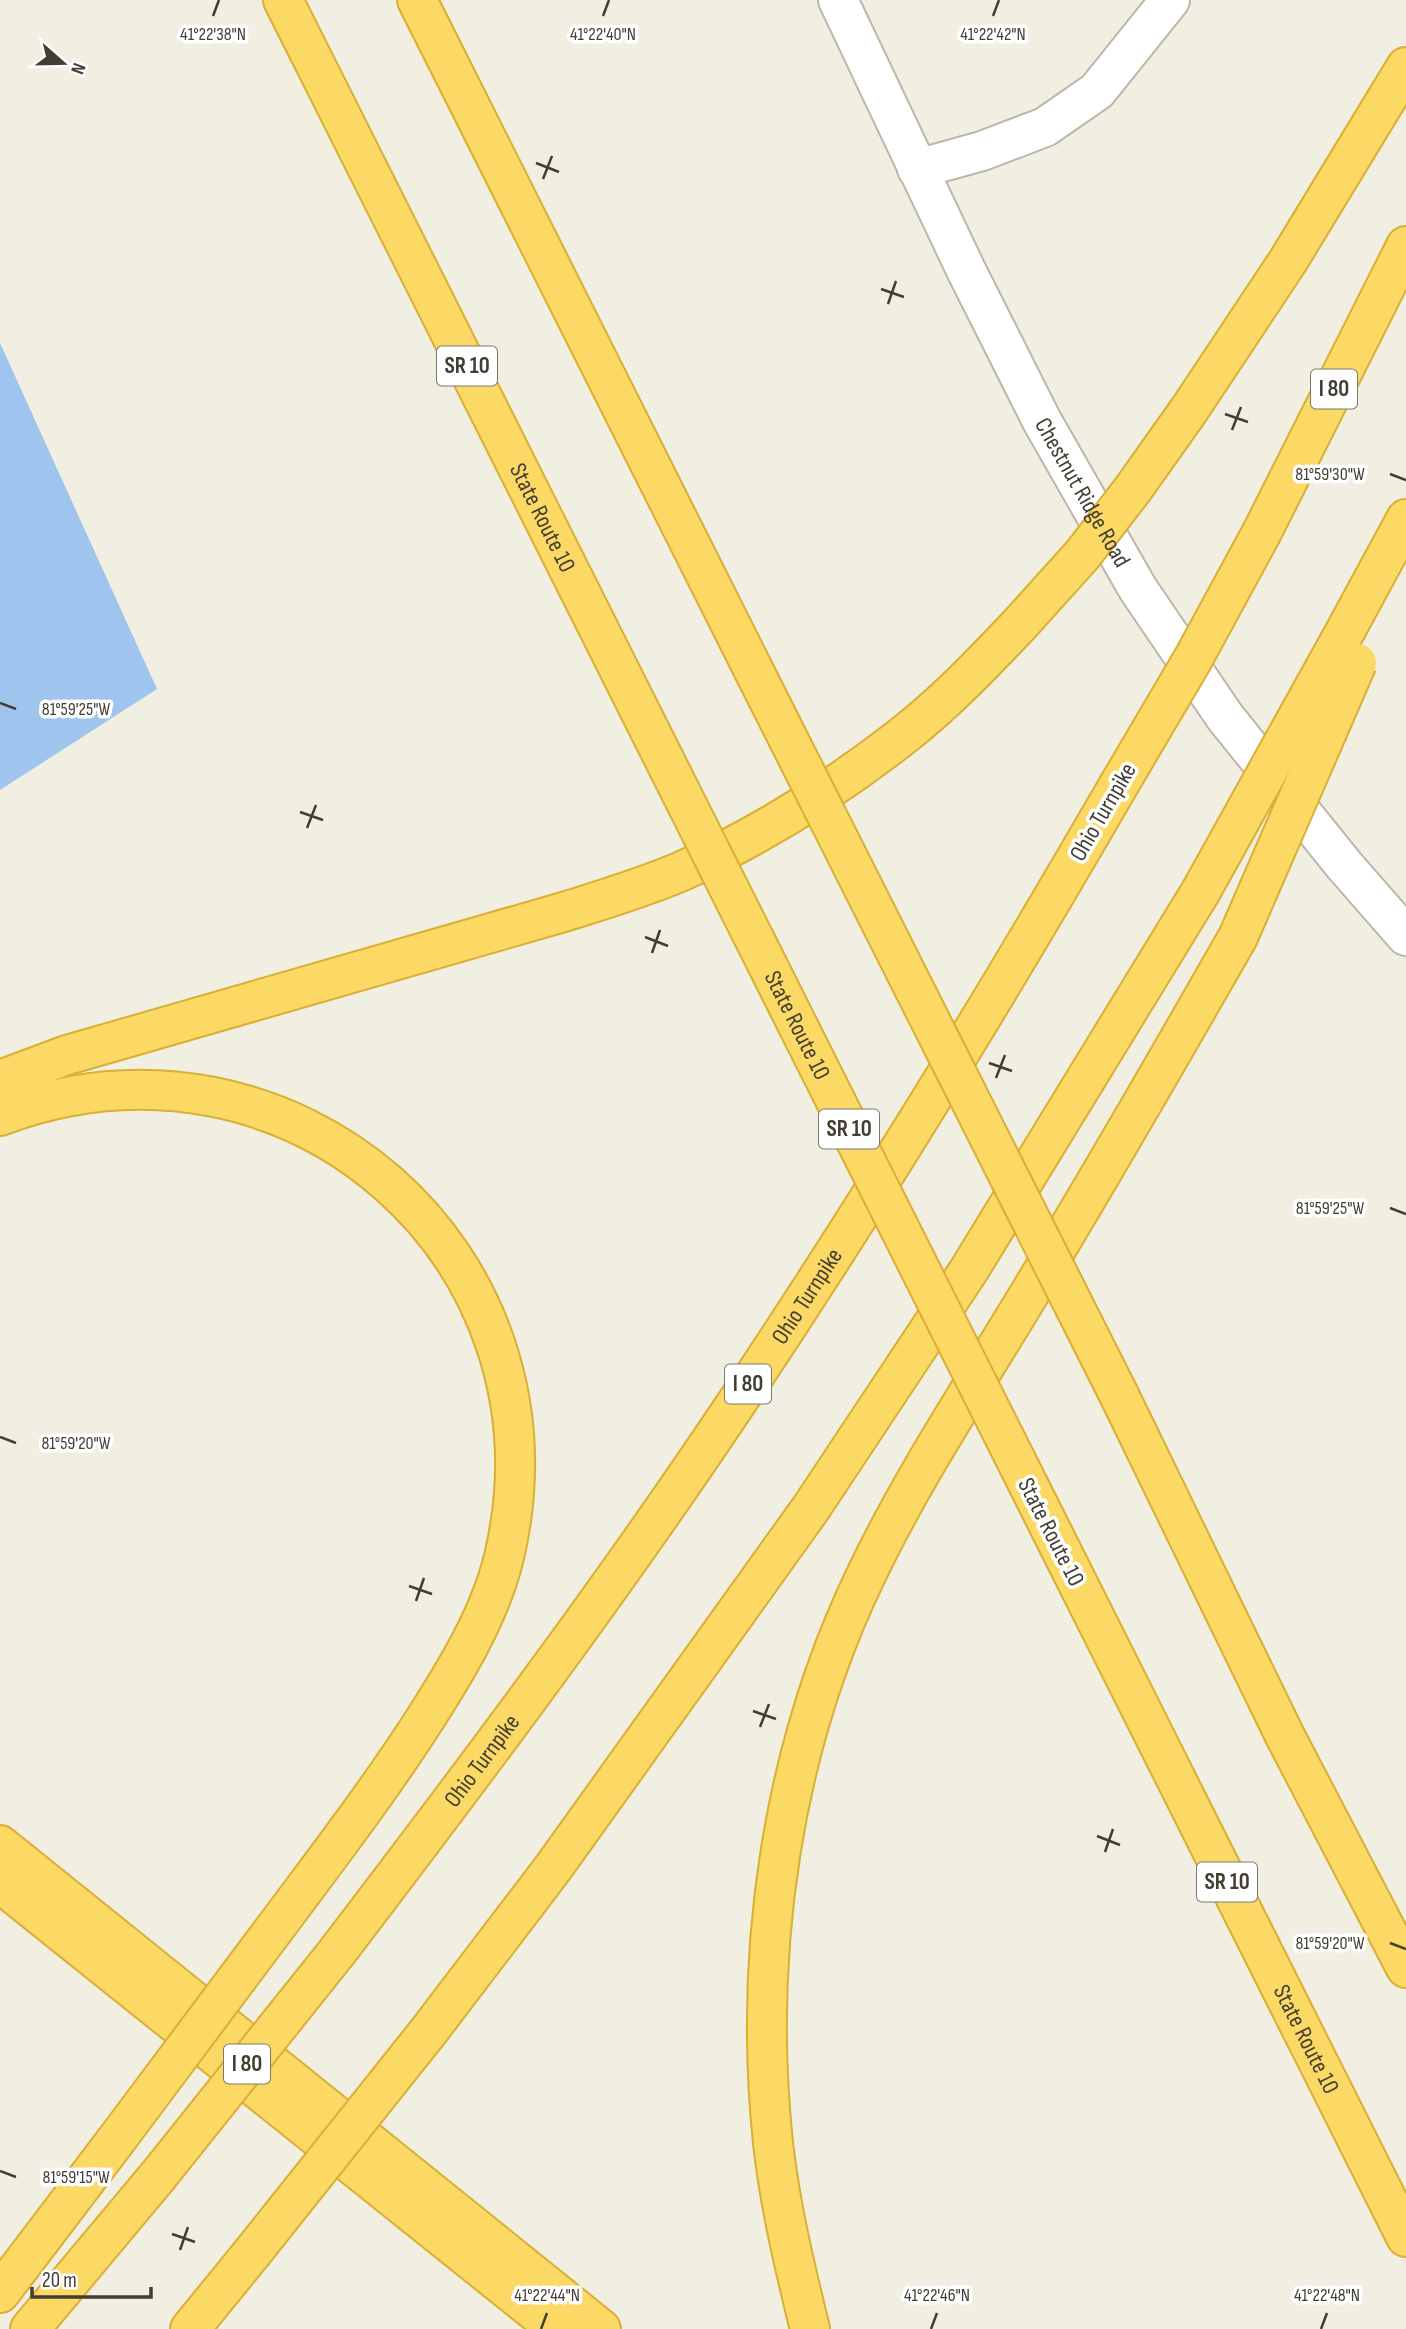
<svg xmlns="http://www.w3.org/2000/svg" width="1406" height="2329" font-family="'Sofia Sans Condensed',sans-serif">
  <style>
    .water { fill: #9fc5ee }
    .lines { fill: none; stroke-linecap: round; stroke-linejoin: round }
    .minor-casing { stroke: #bcb7a6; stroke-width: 42 }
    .highway-casing { stroke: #d9af34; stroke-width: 42 }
    .minor { stroke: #fff; stroke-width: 38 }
    .highway { stroke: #fbd964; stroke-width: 38 }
    .highway-bridge-casing { stroke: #d9af34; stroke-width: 42; stroke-linecap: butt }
    .highway-bridge { stroke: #fbd964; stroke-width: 38 }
    .ticks { fill: none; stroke: #423e33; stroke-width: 2.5 }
    .labels { text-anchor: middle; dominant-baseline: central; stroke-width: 7; stroke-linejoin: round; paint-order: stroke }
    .shield { fill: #fff; stroke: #7b7870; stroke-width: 2 }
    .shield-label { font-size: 23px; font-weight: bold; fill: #423e33 }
    .street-label { font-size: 24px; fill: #423e33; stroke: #fff }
    .ticks-label { font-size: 18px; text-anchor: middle; fill: #423e33; stroke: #fff; stroke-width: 7; stroke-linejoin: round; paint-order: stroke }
  </style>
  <rect width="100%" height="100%" fill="#f1eee2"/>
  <path class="water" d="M0,343L157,689L0,790Z"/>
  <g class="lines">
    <g class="minor-casing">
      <g id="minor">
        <path id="s1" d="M838,0L966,270L1042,421L1138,589L1225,717L1344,865L1406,936"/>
        <path d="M917,169L982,151L1045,127L1097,91L1170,0"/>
      </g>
    </g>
    <g class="highway-casing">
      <g id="highway">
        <path id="s2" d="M283,0L650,731"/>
        <path d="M417,0L753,669"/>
        <path d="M1189,410L1288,261L1406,67"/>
        <path d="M1262,532L1406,246"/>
        <path d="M1341,639L1406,519"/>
        <path d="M0,1080L67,1055L567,911C605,899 645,887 682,871C760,836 833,790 900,738C944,704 982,664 1020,624"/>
        <path d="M0,1116C289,1007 575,1255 504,1557C490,1615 457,1669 425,1719C382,1786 334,1849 287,1912"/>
        <path d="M1119,1395L1285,1736L1406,1968"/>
        <path id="s3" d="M1049,1526L1406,2237"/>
        <path d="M0,1845L601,2329"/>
        <path d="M0,1883L557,2329"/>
        <path id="s4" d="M337,1952C472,1775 607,1596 731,1411C867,1208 995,999 1117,788"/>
        <path d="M428,2032L553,1868L811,1508L969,1270L1201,891"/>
        <path d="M0,2293L114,2143"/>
        <path d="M30,2329L158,2176"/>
        <path d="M190,2329L252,2253"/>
        <path d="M810,2329C795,2268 780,2206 773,2143C753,1951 782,1748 867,1573C914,1475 975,1384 1031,1291C1102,1174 1170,1056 1238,937"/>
      </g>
    </g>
    <use href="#minor" class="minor"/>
    <use href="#highway" class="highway"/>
    <g class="highway-bridge-casing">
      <g id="highway-bridge">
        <path d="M1020,624L1083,554L1133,489L1189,410"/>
        <path d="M753,669L1119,1395"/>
        <path id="s5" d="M650,731L1049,1526"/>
        <path d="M1117,788L1193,659L1262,532"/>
        <path d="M1201,891L1341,639"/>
        <path d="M1238,937L1357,663"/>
        <path d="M114,2143L287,1912"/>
        <path d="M158,2176L337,1952"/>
        <path d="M252,2253L428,2032"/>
      </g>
    </g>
    <use href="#highway-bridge" class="highway-bridge"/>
  </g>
  <path class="ticks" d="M213,16L219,0M603,16L609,0M993,16L999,0M536,163L559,172M543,179L552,156M881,289L904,297M888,304L896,281M1225,414L1248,422M1232,430L1241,407M1390,474L1406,480M0,703L16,709M300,812L323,820M307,828L316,805M645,937L668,946M652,953L660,930M989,1063L1012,1071M996,1078L1005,1055M1390,1208L1406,1214M0,1437L16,1443M409,1586L432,1594M416,1601L424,1578M753,1711L776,1719M760,1727L769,1704M1097,1836L1120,1845M1105,1852L1113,1829M1390,1943L1406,1949M0,2171L16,2177M172,2234L195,2242M180,2250L188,2227M541,2329L547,2313M931,2329L937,2313M1321,2329L1327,2313"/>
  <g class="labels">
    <g class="shield">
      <rect x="437" y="346.5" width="60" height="39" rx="5"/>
      <rect x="1311" y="369.5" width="46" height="39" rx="5"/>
      <rect x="819" y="1109.5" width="60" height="39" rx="5"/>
      <rect x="725" y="1364.5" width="46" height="39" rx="5"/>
      <rect x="1197" y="1862.5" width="60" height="39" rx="5"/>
      <rect x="224" y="2044.5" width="46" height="39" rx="5"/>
    </g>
    <g class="shield-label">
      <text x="467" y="366">SR 10</text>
      <text x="1334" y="389">I 80</text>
      <text x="849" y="1129">SR 10</text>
      <text x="748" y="1384">I 80</text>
      <text x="1227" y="1882">SR 10</text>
      <text x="247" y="2064">I 80</text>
    </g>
    <g class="street-label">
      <text stroke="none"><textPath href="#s1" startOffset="550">Chestnut Ridge Road</textPath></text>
      <text stroke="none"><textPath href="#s2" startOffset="579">State Route 10</textPath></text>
      <text transform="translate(1103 812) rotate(-60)">Ohio Turnpike</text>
      <text stroke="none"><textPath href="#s5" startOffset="329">State Route 10</textPath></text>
      <text stroke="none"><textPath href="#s4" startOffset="807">Ohio Turnpike</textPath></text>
      <text transform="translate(1051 1532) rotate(63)">State Route 10</text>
      <text stroke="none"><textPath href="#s4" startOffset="240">Ohio Turnpike</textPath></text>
      <text stroke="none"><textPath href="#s3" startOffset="574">State Route 10</textPath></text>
    </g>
  </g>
  <g class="ticks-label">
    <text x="993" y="40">41°22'42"N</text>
    <text x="213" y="40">41°22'38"N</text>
    <text x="603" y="40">41°22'40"N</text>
    <text x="1330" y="480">81°59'30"W</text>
    <text x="76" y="715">81°59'25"W</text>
    <text x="1330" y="1214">81°59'25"W</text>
    <text x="76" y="1449">81°59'20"W</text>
    <text x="1330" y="1949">81°59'20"W</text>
    <text x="76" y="2183">81°59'15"W</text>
    <text x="547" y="2301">41°22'44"N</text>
    <text x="937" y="2301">41°22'46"N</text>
    <text x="1327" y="2301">41°22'48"N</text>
  </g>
  <g transform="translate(63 63) rotate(110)" stroke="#ffffff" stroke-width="5" paint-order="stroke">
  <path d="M0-5L12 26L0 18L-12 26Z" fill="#423e33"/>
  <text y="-10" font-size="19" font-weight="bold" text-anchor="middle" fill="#423e33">N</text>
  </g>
  <path d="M32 2287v10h119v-10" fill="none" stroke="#423e33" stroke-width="3.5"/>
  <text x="42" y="2287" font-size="21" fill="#423e33" stroke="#ffffff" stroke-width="5" paint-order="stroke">20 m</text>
</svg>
